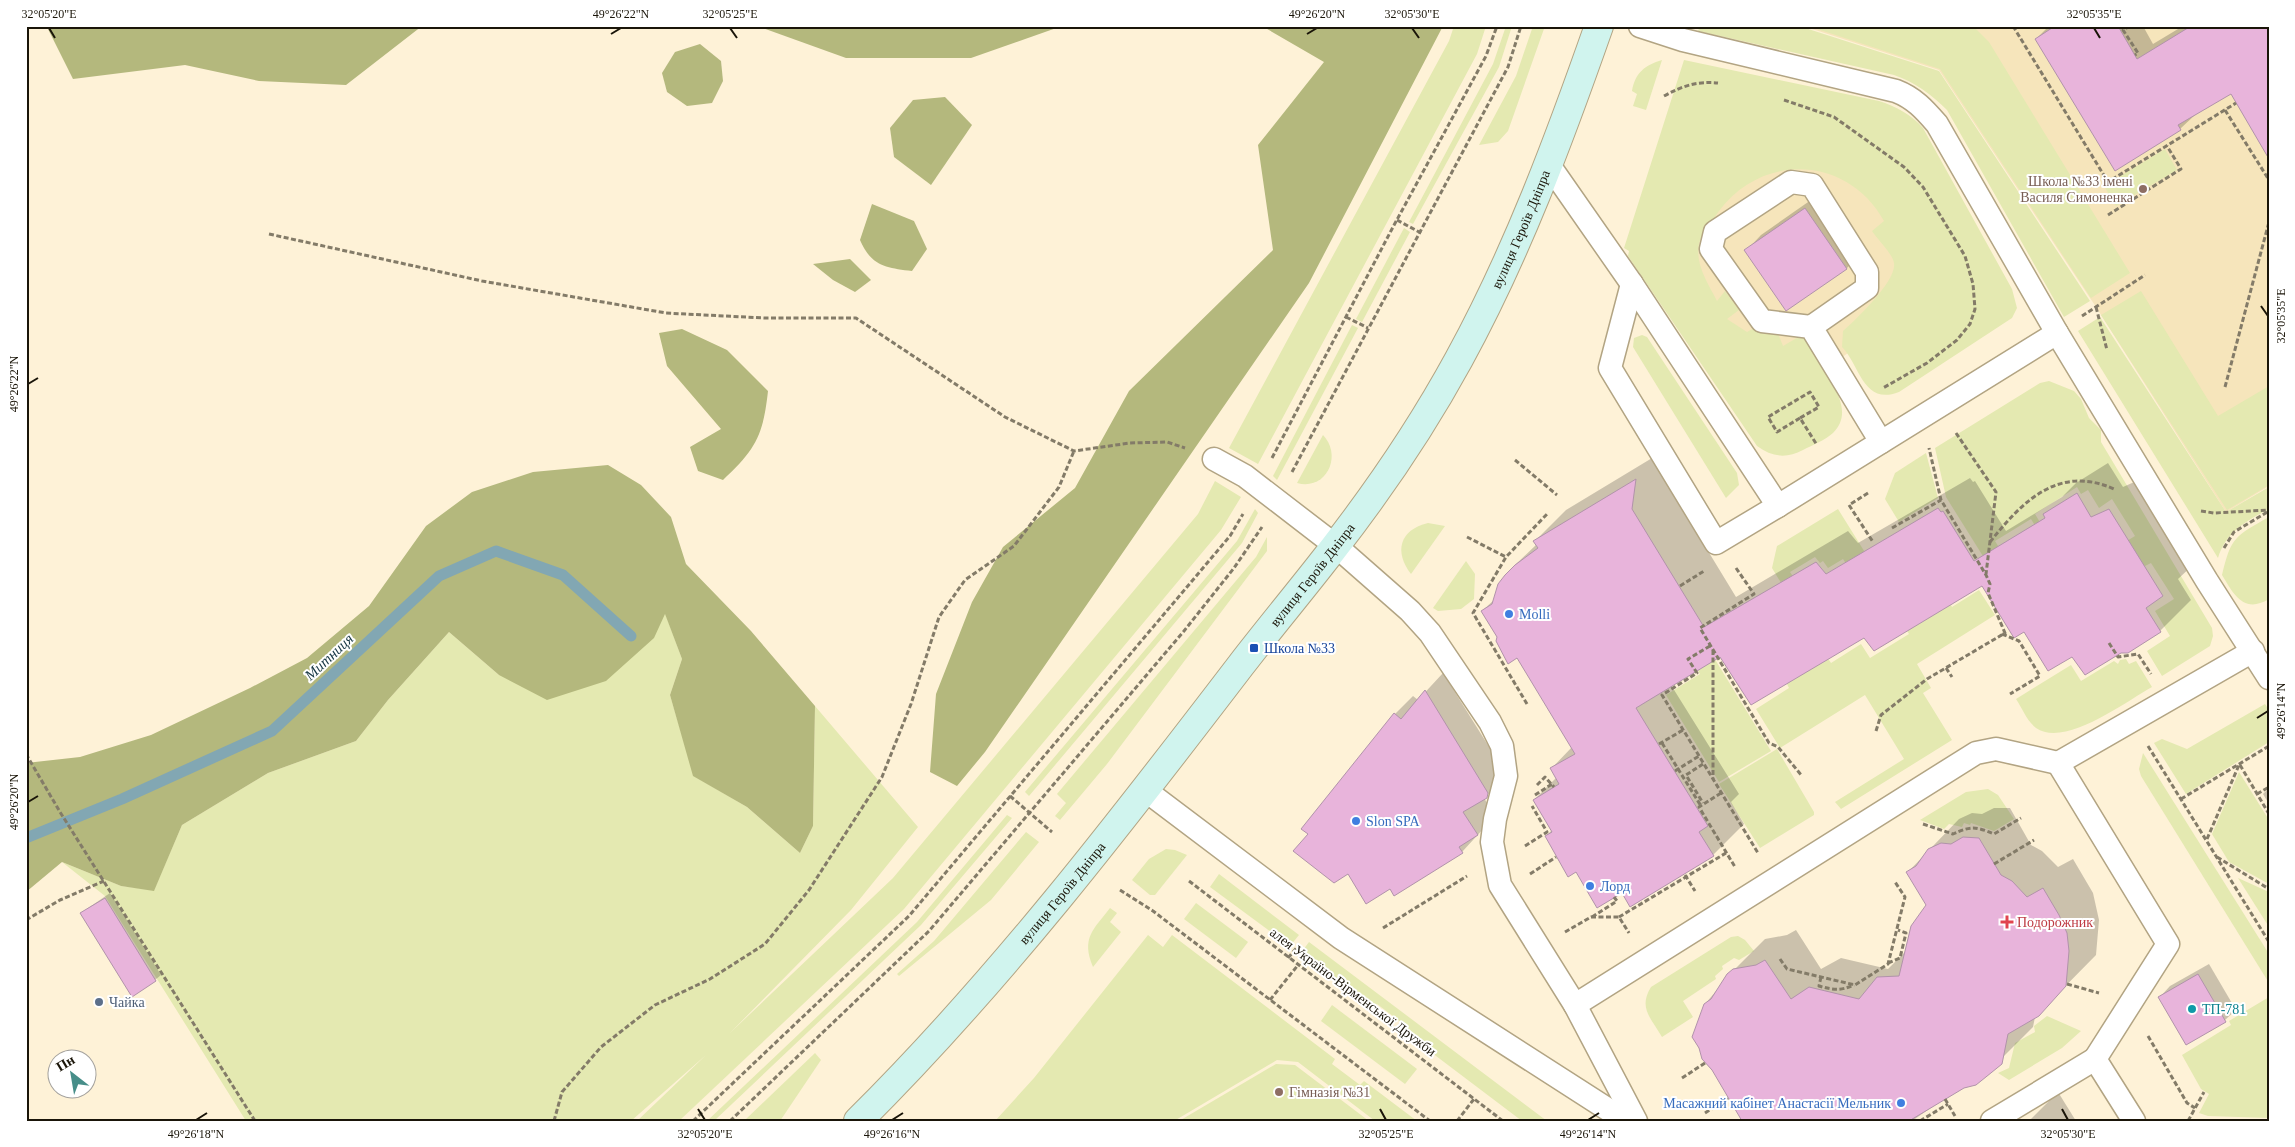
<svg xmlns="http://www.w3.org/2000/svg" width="2295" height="1147" font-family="Georgia,serif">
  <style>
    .built { fill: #f6e5bb }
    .green { fill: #e4e9b1 }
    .forest { fill: #b4b87d }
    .shadow { fill: #0003 }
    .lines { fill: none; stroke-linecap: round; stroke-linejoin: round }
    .stream { stroke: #82a7b3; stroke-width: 11 }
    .building { fill: #e8b4db; stroke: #b193aa }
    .service-casing { stroke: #b2a483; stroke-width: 25 }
    .secondary-casing { stroke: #b2a483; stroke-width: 30 }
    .path { stroke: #837b68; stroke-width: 3; stroke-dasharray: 5 2.5; stroke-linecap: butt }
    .service { stroke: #fff; stroke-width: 22 }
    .secondary { stroke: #d0f4ee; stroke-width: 28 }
    .ticks { fill: none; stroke: #1a1509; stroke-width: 2 }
    .education-dot { fill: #8d6e63; stroke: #fff; stroke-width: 2 }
    .shop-dot { fill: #3f7fe0; stroke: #fff; stroke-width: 2 }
    .transit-dot { fill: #1a4fb4; stroke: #fff; stroke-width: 2 }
    .health-dot { fill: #e0444e; stroke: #fff; stroke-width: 2 }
    .service-dot { fill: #5c6f8a; stroke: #fff; stroke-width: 2 }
    .culture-dot { fill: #0f9aa8; stroke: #fff; stroke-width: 2 }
    .labels { text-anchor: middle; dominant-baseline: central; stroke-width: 4; stroke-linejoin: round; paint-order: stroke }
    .education-label { font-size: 14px; fill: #785e54; stroke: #fff; text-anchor: end }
    .street-label { font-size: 14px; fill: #1a1509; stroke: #fff }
    .shop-label { font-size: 14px; fill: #366cbe; stroke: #fff; text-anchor: start }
    .transit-label { font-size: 14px; fill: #164399; stroke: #fff; text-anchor: start }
    .health-label { font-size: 14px; fill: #be3a42; stroke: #fff; text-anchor: start }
    .service-label { font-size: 14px; fill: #4e5e75; stroke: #fff; text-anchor: start }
    .culture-label { font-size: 14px; fill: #0d838f; stroke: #fff; text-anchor: start }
    .water-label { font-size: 15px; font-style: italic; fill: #173744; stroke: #fff }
    .neatline { fill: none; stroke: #1a1509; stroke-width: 2 }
    .ticks-label { font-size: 12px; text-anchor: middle; fill: #1a1509 }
  </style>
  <rect width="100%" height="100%" fill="#fef2d7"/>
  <g class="built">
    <path d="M1803,26H2269V486L2226,512L2096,307L1939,70Z"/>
    <path d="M1685,128L1869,161L1929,297L1763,412L1656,263Z"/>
  </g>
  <g class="green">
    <path d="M1454,26H1486L1477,54L1258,464L1229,448L1449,41Z"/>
    <path d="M1506,26H1512L1499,67L1413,224L1409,222L1493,64Z"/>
    <path d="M1533,26H1545L1508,131L1498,142L1479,145L1516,76Z"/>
    <path d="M1700,26H1799L1939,71L2090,301L2064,317L1947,110C1932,95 1915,82 1894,75L1698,31Z"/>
    <path d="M1808,26H1973L1989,42L2130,273L2091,298L1940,69Z"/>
    <path d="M1662,60L1646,110L1633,106L1637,94L1632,91C1635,73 1645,65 1662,60Z"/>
    <path d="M1684,60L1879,101C1895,106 1912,115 1923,128L2012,289L2017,308L2012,318L1899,392C1863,406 1860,365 1842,347L1843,331C1855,320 1897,281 1894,263C1892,253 1878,240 1872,231L1884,221C1848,156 1763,152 1719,211C1713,220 1701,233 1699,244C1695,265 1708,283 1717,301L1725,291L1739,310L1727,319L1747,332L1758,326L1777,331L1783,346L1807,332C1810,340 1812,349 1816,357C1827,378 1857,409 1833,433C1825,440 1813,445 1803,450C1786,459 1772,457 1757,446L1628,256L1629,251L1624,248Z"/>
    <path d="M2165,149L2177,170L2116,206L2104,186Z"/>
    <path d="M1404,228L1410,232L1362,322L1356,319Z"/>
    <path d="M2141,291L2218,416L2269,386V485L2227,510L2101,315Z"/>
    <path d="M2100,317L2226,512L2269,487V509C2246,521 2226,532 2218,558L2078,331Z"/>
    <path d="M1352,325L1358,328L1277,480L1273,476Z"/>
    <path d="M1642,335L1647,337L1737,473L1739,485L1726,498L1633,347L1634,338Z"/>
    <path d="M2049,381L2074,391L2081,399L2089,418L2101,430V442L2212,628L2213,636L2210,646L2162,676L2147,651L2170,636L2155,611L2174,599L2151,563L2133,572L2117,547L2135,536L2112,499L2099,508L2088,490L2081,494L2077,487L2035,514L2044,529L2039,532L2031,519L1995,541L2006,559L1991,569L1946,497L1935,448L2040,383Z"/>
    <path d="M1323,435C1343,456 1326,491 1297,483Z"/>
    <path d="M1926,453L1938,498L1899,522L1885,499L1895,473Z"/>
    <path d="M1215,481L1241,497L1221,530L904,909L679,1121H637L706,1055L631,1121H246L105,896L62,862L121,886L154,890L182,825L268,773L356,741L388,700L449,632L499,675L665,613L682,659L670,695L694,776L747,807L800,853L813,826L815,706L918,827L851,910L730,1033L893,878L1198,514Z"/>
    <path d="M1255,509L1258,513L1242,543L1029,796L1025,792L1237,541Z"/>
    <path d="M1838,509L1866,554L1847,565L1843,559L1828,568L1823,561L1820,563L1815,557L1790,572L1798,584L1786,591L1772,568L1777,546Z"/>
    <path d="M2269,517V599C2244,614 2234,595 2222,575C2231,537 2235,536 2269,517Z"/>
    <path d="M1428,523L1445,526L1411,574C1394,552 1399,530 1428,523Z"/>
    <path d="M1267,537V551L1107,764L1060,820L1055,816L1066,803L1057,794L1256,557Z"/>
    <path d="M1466,561L1475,574L1474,599L1461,609L1438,611L1433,608Z"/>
    <path d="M1979,590L1995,615L1917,664L1931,688L1923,693L1952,740L1841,809L1835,802L1904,759L1865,695L1780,748L1756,709L1789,688L1784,678L1827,657L1831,663L1861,644L1870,658L1909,634L1904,626L1948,600L1952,607Z"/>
    <path d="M1708,648L1771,751L1719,782L1666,695L1700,674L1691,659Z"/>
    <path d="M2126,659L2129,664L2136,661L2152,687C2125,702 2065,748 2036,728C2027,721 2022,708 2016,699L2071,665L2081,681L2114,661L2118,664L2120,660Z"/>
    <path d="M2265,704L2269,710V742L2186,794L2154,743L2162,739L2187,749Z"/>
    <path d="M1777,749L1814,812V815L1760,848L1719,784Z"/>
    <path d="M2143,753L2269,954V983L2141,776L2139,769Z"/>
    <path d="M2239,772L2269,820V884L2229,862L2212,834Z"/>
    <path d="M1988,789L1998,795L2014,819L1994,831L1971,823L1970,825L1964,823L1962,827L1949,824L1944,829L1920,820L1966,792Z"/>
    <path d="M1007,815L1012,818L921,925L714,1121H707L917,922Z"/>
    <path d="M1026,832L1039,842L991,900L899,976L897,974L934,941Z"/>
    <path d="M1166,849L1175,850L1187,855L1155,895H1150L1132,880L1149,859Z"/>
    <path d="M1219,874L1299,935L1290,946L1210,887Z"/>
    <path d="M2238,878L2269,892V927Z"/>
    <path d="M1196,903L1248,942L1236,958L1184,919Z"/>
    <path d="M1110,908L1117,913L1110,922L1121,932L1093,967C1081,938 1093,930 1110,908Z"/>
    <path d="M1148,935L1163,947L1172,935L1335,1059L1332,1064L1360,1085L1364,1081L1417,1121H1375L1298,1062L1277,1060L1174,1121H995L1034,1078Z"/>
    <path d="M1738,936L1745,940L1754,951L1739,960L1734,958L1722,966L1723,969L1715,976L1716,979L1683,1001L1693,1017L1662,1037C1651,1018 1638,1008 1651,987L1731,937Z"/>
    <path d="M1309,942L1547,1121H1522L1403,1031L1406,1026L1377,1004L1373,1008L1300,954Z"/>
    <path d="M2269,997V1118L2208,1116L2199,1113L2209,1094L2201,1089L2182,1055L2231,1025L2229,1021Z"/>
    <path d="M1332,1005L1417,1069L1405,1084L1321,1021Z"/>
    <path d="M2047,1016L2081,1031L2062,1048L2009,1080L1998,1073L2009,1068L2015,1043L2035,1032L2034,1026Z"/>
    <path d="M815,1053L821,1060L780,1121H744Z"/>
    <path d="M1276,1064L1295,1065L1369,1121H1179Z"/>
  </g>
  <g class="forest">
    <path d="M422,26L346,85L259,81L185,65L73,79L47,27Z"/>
    <path d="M757,26H1062L971,58H846Z"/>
    <path d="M1262,26H1443L1309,283L985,752L957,786L930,772L936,694L972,602L1003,547L1075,488L1129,391L1273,250L1258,145L1324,62Z"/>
    <path d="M700,44L721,61L723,81L712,103L687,106L667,92L662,73L675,52Z"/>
    <path d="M945,97L972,125L931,185L894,157L890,128L913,100Z"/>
    <path d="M872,204L914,221L927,249L912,271C886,268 871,266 860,240Z"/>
    <path d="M850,259L871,280L855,292L833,280L813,264Z"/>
    <path d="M682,329L727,350L768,391C763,436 756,449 723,480L698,471L690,447L721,429L667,366L659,333Z"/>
    <path d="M608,465L641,485L671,517L686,564L751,631L815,706L813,826L800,853L747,807L693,776L670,695L682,659L665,614L654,638L606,681L547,700L499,675L449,632L388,700L356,741L268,773L182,825L154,891L121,886L62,862L26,892V763L80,757L151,735L250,688L307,658L369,606L426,526L472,492L533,472Z"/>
  </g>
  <g class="shadow">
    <path d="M2049,26H2143L2153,44L2183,26H2269L2231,92L2196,114L2180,129L2036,39Z"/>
    <path d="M1821,193L1862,252L1847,268L1786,309L1746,251L1761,235Z"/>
    <path d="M1667,449L1663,477L1736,597L1848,531L1858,543L1970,478L1973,482L1975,481L2006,531L2062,497L2076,483L2108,463L2123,487L2141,479L2194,564L2178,579L2191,600L2160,631L2072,656L2024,630L1983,584L1864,636L1720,655L1671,685L1739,794L1731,802L1744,824L1713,855L1622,891L1576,871L1546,836L1552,830L1534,800L1557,777L1551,769L1572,747L1518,657L1499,637L1482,611L1495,599L1515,565L1537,544L1535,541L1566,510Z"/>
    <path d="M1443,673L1506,774L1504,779L1484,798L1495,816L1462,852L1390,888L1310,834L1395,714L1413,696L1418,700Z"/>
    <path d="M2269,788V804L2263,794Z"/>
    <path d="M1994,808H2010L2031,845L2042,851L2058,867L2073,859L2093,893L2099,920L2096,955L2035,1017L2033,1027L2002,1058L1912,1121H1870L1713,1069L1706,1062L1693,1037L1705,1004L1734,970L1765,939L1787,935L1796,930L1821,969L1841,958L1888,969L1907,950L1928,905L1908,872L1959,819L1972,813L1982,814Z"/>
    <path d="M110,893L161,975L155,980L81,913Z"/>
    <path d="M2209,964L2236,1010L2225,1020L2186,1043L2160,997L2170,986Z"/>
    <path d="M2058,1092L2076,1121H2029Z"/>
  </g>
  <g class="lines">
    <path class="stream" d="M26,838L122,799L272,731L439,576L496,551L563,575L631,636"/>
  </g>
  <g class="building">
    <path d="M2055,26H2118L2137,59L2191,26H2269V159L2231,94L2178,125L2181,130L2115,171L2035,39Z"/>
    <path d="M1805,208L1847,269L1786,311L1744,250Z"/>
    <path d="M1636,479L1632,509L1704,627L1816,562L1826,574L1938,508L1941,512L1943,511L1974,561L2045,518L2043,514L2077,493L2091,517L2109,509L2163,596L2146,608L2161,632L2128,653H2121L2085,675L2072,657L2048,671L2024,632L2014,638L1982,586L1874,651L1864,638L1751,705L1720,657L1636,708L1708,826L1699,832L1714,856L1630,907L1622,893L1597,908L1576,872L1568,877L1545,836L1552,832L1533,800L1559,784L1550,768L1575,754L1517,658L1508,664L1496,641L1497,637L1481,611L1492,604L1498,584L1505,575L1515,565L1538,548L1533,541Z"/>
    <path d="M1425,690L1488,793L1487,798L1463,812L1478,835L1459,847L1463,853L1394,896L1390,889L1366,904L1348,874L1334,883L1293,851L1308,834L1301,829L1394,713L1401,719Z"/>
    <path d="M1963,837L1979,838L2001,875L2012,881L2027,897L2043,888L2059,915L2067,933L2069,951L2066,986L2039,1016L2008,1034L2002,1064L1976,1085L1964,1088L1909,1121H1742L1712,1070L1702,1059L1699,1048L1692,1037L1704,1004L1711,999L1727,974L1733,969L1756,965L1765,960L1791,999L1809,987L1859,999L1877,977L1899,976L1911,926L1926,905L1906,872L1916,866L1928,849L1941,843L1951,844Z"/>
    <path d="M105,898L156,981L132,997L80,913Z"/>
    <path d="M2198,974L2226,1022L2186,1045L2158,997Z"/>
  </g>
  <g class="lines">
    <g class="service-casing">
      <g id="service">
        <path d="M1640,26L1683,40L1896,91C1914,98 1924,109 1937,124L2057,333L2207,581L2269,678"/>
        <path d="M1549,165L1632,284L1778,506L2057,333"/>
        <path d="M1632,284L1610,368L1716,543L1778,506"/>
        <path d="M1811,327L1867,288V272L1812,185L1791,182L1715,232L1711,249L1762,321L1811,327L1881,442"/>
        <path d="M1214,459L1245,476L1336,546L1410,611L1430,633L1490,722L1502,746L1506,776L1495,819L1492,842L1500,885L1575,1005L1636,1121"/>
        <path d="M2058,763L2168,944L2095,1059L2134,1121"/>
        <path d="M1145,790L1341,938L1626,1121"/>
        <path d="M1575,1005L1976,753L1996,749L2058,763L2253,651"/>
        <path d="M1992,1121L2095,1059"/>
      </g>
    </g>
    <g class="secondary-casing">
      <g id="secondary">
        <path id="s1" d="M858,1121C999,981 1121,822 1241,665C1271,626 1303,588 1333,549C1379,490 1423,425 1459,359C1517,253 1559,140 1599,26"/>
      </g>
    </g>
    <g class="path">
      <path d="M2013,26L2108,182L2236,103"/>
      <path d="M2130,26L2123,30L2138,53L2135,55"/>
      <path d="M1664,96C1682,86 1697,81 1718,83"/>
      <path d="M1784,100L1834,117L1904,167L1923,187L1965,256L1973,284L1975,309L1970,324L1957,340L1927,363L1883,388"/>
      <path d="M2225,110L2269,180"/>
      <path d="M2108,215L2181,169L2167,146"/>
      <path d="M1397,220L1421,233"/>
      <path d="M269,234L482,281L666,313L765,318H856L1005,417L1074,451L1130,443L1167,442L1185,448"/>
      <path d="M2096,307L2107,350"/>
      <path d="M2082,316L2145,275"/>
      <path d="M1346,317L1368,328"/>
      <path d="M2225,387L2269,222"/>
      <path d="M1800,418L1777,432L1768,417L1810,392L1819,407L1800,418L1817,445"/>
      <path d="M1956,433L1996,492L1986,574"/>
      <path d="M1272,458L1393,227L1486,56L1497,26"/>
      <path d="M1515,460L1557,495"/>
      <path d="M1292,472L1508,67L1521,26"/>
      <path d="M1868,493L1849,505L1873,542"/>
      <path d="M2201,511L2214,513L2269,510"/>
      <path d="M1892,528L1941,500"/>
      <path d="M1467,537L1506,557"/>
      <path d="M1990,542C2022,502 2058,464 2114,489"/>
      <path d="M2224,548L2234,532L2269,511"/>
      <path d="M1736,568L1754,594L1700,628L1769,743L1778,747L1802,776"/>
      <path d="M1680,586L1704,571"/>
      <path d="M2002,634L2019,641L2040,676L2010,694"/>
      <path d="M2109,643L2118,657L2138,654L2151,674"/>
      <path d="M1710,646L1688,659L1697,673L1662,695L1758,853"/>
      <path d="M1713,650V779"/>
      <path d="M1946,668L1952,677"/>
      <path d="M1527,704L1473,613L1506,557L1548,513"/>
      <path d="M1876,731L1881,715L1927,679L2005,633L1988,593L1990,584L1986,575L1941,500L1929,448"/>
      <path d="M1662,743L1701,806"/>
      <path d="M1659,744L1683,730"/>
      <path d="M2148,746L2269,942"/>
      <path d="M26,754L60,812L255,1121"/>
      <path d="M1703,764L1686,775L1703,803"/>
      <path d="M2240,765L2269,814"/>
      <path d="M1675,771L1699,756"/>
      <path d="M1537,785L1545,777L1554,787"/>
      <path d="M1721,793L1699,807L1735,867"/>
      <path d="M2257,794L2269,787"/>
      <path d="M1535,795L1552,784"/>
      <path d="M1010,796L1052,832"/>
      <path d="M2181,799L2269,746"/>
      <path d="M1923,824L1953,834C1971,826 1975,826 1994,834L2021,818"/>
      <path d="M2207,839L2239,765"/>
      <path d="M1525,846L1547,832L1532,806"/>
      <path d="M2217,857L2269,889"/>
      <path d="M1994,864L2034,840"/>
      <path d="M1530,874L1556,857"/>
      <path d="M1685,875L1695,891"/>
      <path d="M1189,881L1503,1121"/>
      <path d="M1120,890L1153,911L1430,1121"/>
      <path d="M1592,917L1617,901L1614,897"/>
      <path d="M1619,917L1726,853"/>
      <path d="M26,920L60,900L104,881"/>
      <path d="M1383,928L1467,876"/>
      <path d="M1565,932L1591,917H1619L1629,933"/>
      <path d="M1288,958L1299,945"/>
      <path d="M1780,959L1787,969L1855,985L1888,964L1905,897L1895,882"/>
      <path d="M1888,963L1900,958L1906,933L1898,930"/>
      <path d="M1821,977L1819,986C1833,990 1841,991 1854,985"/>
      <path d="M2067,984L2099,993"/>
      <path d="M1270,1000L1298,965"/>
      <path d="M2148,1036L2187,1103L2195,1108"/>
      <path d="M1682,1078L1705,1063"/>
      <path d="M1945,1099L1955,1116"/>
      <path d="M1705,1113L1728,1098"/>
      <path d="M554,1121L562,1092L601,1047L655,1005L710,979L765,944L809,890L882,777L911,704L939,617L965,580L1014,546L1059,487L1074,451"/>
      <path d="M693,1121L909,916L1230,536L1243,514"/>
      <path d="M730,1121L929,931L1184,631L1234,568L1262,527"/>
      <path d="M1457,1121L1474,1099"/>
      <path d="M1920,1121L1948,1104"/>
      <path d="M2188,1121L2204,1092"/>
    </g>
    <use href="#service" class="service"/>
    <use href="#secondary" class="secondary"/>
  </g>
  <path class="ticks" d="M49,28L55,38M730,28L737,38M1412,28L1419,38M2094,28L2100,38M611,34L621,28M1307,34L1317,28M2261,306L2268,316M28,384L38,378M2257,718L2268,711M28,802L38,796M698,1109L705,1120M1380,1109L1386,1120M2062,1109L2068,1120M196,1120L207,1113M892,1120L903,1113M1588,1120L1599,1113"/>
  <g class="education-dot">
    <circle cx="2143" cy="189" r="5"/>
    <circle cx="1279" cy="1092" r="5"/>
  </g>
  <g class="shop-dot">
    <circle cx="1509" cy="614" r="5"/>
    <circle cx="1356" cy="821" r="5"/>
    <circle cx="1590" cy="886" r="5"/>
    <circle cx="1901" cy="1103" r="5"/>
  </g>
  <rect class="transit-dot" x="1249" y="643" width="10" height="10" rx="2.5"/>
  <path class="health-dot" d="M2004.5 914.5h5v5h5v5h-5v5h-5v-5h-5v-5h5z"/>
  <circle class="service-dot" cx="99" cy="1002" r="5"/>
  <circle class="culture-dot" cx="2192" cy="1009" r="5"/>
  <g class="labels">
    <g class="education-label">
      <text x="2133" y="181">Школа №33 імені<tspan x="2133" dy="16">Василя Симоненка</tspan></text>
      <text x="1289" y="1092" text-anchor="start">Гімназія №31</text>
    </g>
    <g class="street-label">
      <text stroke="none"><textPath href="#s1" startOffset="1116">вулиця Героїв Дніпра</textPath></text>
      <text stroke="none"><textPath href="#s1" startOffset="711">вулиця Героїв Дніпра</textPath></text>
      <text stroke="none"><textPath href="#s1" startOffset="306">вулиця Героїв Дніпра</textPath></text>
      <text transform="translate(1353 992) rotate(37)">алея Україно-Вірменської Дружби</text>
    </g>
    <g class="shop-label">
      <text x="1519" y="614">Molli</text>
      <text x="1366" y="821">Slon SPA</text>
      <text x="1600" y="886">Лорд</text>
      <text x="1891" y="1103" text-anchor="end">Масажний кабінет Анастасії Мельник</text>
    </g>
    <g class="transit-label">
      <text x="1264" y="648">Школа №33</text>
    </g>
    <g class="health-label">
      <text x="2017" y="922">Подорожник</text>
    </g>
    <g class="service-label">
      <text x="109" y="1002">Чайка</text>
    </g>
    <g class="culture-label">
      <text x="2202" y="1009">ТП-781</text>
    </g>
    <g class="water-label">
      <text transform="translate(329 657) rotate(-43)">Митниця</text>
    </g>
  </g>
  <rect width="2295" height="1147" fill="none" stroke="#ffffff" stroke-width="55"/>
  <g transform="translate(72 1074) rotate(329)"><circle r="24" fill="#ffffff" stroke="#a3a19d"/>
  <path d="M0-4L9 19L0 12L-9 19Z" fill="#478e89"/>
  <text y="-8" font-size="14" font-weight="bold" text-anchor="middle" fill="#1a1509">Пн</text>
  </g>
  <rect x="28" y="28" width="2240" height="1092" class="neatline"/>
  <g class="ticks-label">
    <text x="49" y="18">32°05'20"E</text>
    <text x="621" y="18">49°26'22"N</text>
    <text x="730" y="18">32°05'25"E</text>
    <text x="1317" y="18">49°26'20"N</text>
    <text x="1412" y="18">32°05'30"E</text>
    <text x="2094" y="18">32°05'35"E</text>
    <text transform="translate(2281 316) rotate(-90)" y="4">32°05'35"E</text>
    <text transform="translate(14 384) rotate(-90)" y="4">49°26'22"N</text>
    <text transform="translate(2281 711) rotate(-90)" y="4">49°26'14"N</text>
    <text transform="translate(14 802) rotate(-90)" y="4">49°26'20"N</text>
    <text x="196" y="1138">49°26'18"N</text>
    <text x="705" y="1138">32°05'20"E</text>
    <text x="892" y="1138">49°26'16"N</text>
    <text x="1386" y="1138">32°05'25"E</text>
    <text x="1588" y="1138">49°26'14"N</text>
    <text x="2068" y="1138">32°05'30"E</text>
  </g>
</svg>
